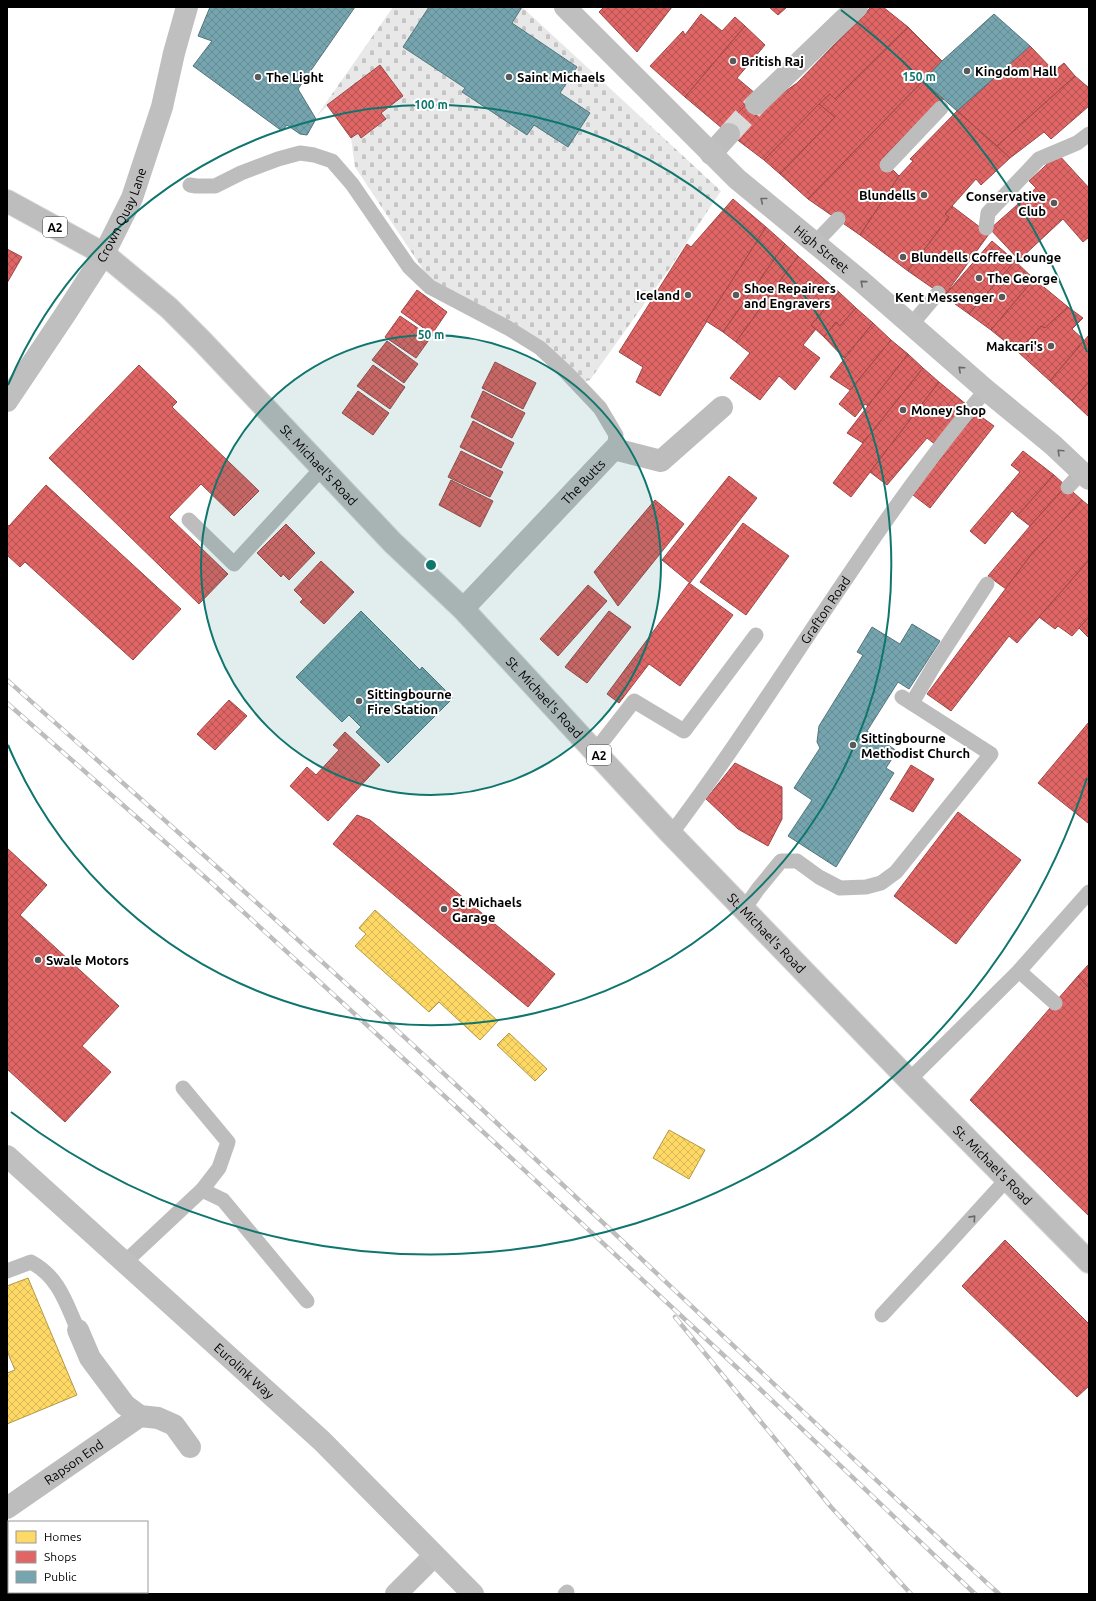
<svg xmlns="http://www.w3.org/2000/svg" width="1096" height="1601" font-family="Ubuntu,sans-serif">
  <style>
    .cemetery { fill: url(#cemetery-stones) }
    .homes { fill: url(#homes-cross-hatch); stroke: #b29847 }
    .shops { fill: url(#shops-cross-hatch); stroke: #9d4747 }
    .public { fill: url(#public-cross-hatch); stroke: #53747a }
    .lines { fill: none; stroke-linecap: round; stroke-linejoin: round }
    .street-tunnel { stroke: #d9d9d9; stroke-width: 22; stroke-dasharray: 22 11; stroke-linecap: butt }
    .primary-casing { stroke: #dbdbdb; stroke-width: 24 }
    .lane { stroke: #bdbdbd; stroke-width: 15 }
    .street { stroke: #bdbdbd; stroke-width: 22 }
    .secondary { stroke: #bfbfbf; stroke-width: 22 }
    .primary { stroke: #bdbdbd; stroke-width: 22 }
    .rail-casing { stroke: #bdbdbd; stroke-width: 4.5 }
    .rail { stroke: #fff; stroke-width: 3; stroke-dasharray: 9; stroke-linecap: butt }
    .oneway { stroke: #696969 }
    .oneway2 { stroke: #686868 }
    .ring { fill: none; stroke: #0f766e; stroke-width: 2 }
    .poi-dot { fill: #595959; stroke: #fff; stroke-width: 1.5 }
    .labels { text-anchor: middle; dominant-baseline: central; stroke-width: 4; stroke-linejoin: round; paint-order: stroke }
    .shield { fill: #fff; stroke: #4c4c4c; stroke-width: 1 }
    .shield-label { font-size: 12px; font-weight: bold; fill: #000 }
    .poi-label { font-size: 13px; font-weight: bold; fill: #000; stroke: #fff; text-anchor: start }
    .street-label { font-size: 13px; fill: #000; stroke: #fff }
    .centre { fill: #0f766e; stroke: #fff; stroke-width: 2 }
    .ring-label { font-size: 12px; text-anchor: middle; font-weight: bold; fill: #0f766e; stroke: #fff; stroke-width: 4; stroke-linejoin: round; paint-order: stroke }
  </style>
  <defs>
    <pattern id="cemetery-stones" width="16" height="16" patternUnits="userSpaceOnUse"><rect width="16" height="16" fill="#e8e8e8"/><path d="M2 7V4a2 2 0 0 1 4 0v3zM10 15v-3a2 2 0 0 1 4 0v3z" fill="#c5c5c5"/></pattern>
    <pattern id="homes-cross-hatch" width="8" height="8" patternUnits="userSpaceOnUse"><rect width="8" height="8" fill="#ffd966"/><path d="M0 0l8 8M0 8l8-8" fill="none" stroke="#d9b857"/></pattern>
    <pattern id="shops-cross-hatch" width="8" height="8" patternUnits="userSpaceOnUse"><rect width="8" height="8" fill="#e06666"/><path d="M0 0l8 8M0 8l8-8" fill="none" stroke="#b35252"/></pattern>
    <pattern id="public-cross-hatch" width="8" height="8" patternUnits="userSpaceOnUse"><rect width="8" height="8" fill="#76a5af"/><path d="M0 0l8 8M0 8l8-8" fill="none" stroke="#648c95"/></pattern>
  </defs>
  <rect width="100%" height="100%" fill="#fff"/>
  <path class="cemetery" d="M393,7H522L721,191L667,272L590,380L583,382L465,307L426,274L355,167L351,138L327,106L316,117Z"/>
  <g class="homes">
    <path d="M375,910L498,1021L480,1040L439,1002L429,1012L355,946L366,934L359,928Z"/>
    <path d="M509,1033L547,1069L535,1081L497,1045Z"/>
    <path d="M669,1130L705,1150L689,1179L653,1158Z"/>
    <path d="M28,1278L77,1395L7,1424V1373L15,1370L7,1351V1286Z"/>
  </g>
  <g class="shops">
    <path d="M604,7H672L637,52L599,12Z"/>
    <path d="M769,7H787L778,15Z"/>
    <path d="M871,7H883L908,27L835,99L830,94L764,160L723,129L751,99L760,109L797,83Z"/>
    <path d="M701,14L722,31L735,17L745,26L685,97L650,66L683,31L685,35Z"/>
    <path d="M745,26L765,45L737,78L756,94L723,129L685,97Z"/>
    <path d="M908,27L942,61L808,199L780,174L835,117L819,104L830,94L835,99Z"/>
    <path d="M1030,46L1054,71L1064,63L1075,76L997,146L957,111Z"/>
    <path d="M380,65L403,96L381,113L386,119L361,138L358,133L351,138L327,105Z"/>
    <path d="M1075,76L1089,88V106L1051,139L1044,132L1010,158L997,146Z"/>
    <path d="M923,81L944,99L883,160L899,176L860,235L808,199Z"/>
    <path d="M819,104L835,117L780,174L764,160Z"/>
    <path d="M957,111L1010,158L981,185L976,179L952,206L945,214L949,217L908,271L860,235L899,176L913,161L910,159Z"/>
    <path d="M1058,154L1089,188V237L1083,242L1063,219L1019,260L990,229L1036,188L1029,181Z"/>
    <path d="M733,199L766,227L660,396L636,382L643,367L619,352L687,244L691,247Z"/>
    <path d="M952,206L989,234L944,296L908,271L949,217L945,214Z"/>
    <path d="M766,227L785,244L723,332L706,321Z"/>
    <path d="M992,241L1015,261L969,314L944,296Z"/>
    <path d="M785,244L798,256L736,342L723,332Z"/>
    <path d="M7,249L22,257L7,283Z"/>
    <path d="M798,256L839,292L811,325L816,329L803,345L820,358L795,390L779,376L760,400L730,378L750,353L736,342Z"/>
    <path d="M1015,261L1034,279L991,330L969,314Z"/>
    <path d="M1034,279L1068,307L1045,328L1041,326L1018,352L991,330Z"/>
    <path d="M417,290L447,312L432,334L401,312Z"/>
    <path d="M839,292L856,308L840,326L836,322L824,337L811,325Z"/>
    <path d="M1068,307L1083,318L1072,329L1084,340L1050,381L1018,352L1041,326L1045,328Z"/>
    <path d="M856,308L873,323L844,358L824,337L836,322L840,326Z"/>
    <path d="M400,316L431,337L416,358L385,337Z"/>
    <path d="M873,323L891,340L850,390L830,377Z"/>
    <path d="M1089,335V381L1072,401L1050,381Z"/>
    <path d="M891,340L908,354L868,406L865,404L855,417L839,404Z"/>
    <path d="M387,341L418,364L404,383L372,360Z"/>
    <path d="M908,354L923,368L863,443L847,433Z"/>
    <path d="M495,362L536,383L523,409L482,388Z"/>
    <path d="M139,365L177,402L172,407L259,491L234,516L201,484L169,517L228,574L199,604L49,458Z"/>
    <path d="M373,365L405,387L390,409L357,386Z"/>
    <path d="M923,368L939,382L851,497L833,483L863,443Z"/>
    <path d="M1089,381V417L1072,401Z"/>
    <path d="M939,382L967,405L936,445L927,438L887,485L870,472Z"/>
    <path d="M358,391L389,413L373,435L342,413Z"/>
    <path d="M483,391L525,413L512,438L471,417Z"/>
    <path d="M972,410L994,426L930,508L909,492Z"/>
    <path d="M473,421L514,443L501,468L460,447Z"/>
    <path d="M461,451L503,472L490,497L448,477Z"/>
    <path d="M1023,451L1054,475L1017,516L1012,511L985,544L970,531L1020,472L1011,465Z"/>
    <path d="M1054,475L1066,486L1030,526L1017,516Z"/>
    <path d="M729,476L757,498L690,583L662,560Z"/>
    <path d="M451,480L493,501L480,527L439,505Z"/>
    <path d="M46,485L181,609L133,660L25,562L20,567L7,555V525L9,526Z"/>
    <path d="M1066,486L1082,500L1030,556L1006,589L988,576L1030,526Z"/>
    <path d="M655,500L684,524L618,606L594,572Z"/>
    <path d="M1082,500L1089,506V560L1017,643L1009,636L951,711L927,694L1030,556Z"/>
    <path d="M743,523L789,556L746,615L700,582Z"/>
    <path d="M286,524L315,553L289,580L283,574L281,577L257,553Z"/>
    <path d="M1089,560V617L1072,636L1058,626L1055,629L1039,617Z"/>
    <path d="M321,561L354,592L324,624L300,602L303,599L294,590Z"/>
    <path d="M689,583L733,615L680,686L649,664L619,703L607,694Z"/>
    <path d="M588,585L607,601L558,656L540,639Z"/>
    <path d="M609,611L631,627L587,683L565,667Z"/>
    <path d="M1089,617V638L1079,628Z"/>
    <path d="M229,700L247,716L215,750L197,734Z"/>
    <path d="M1089,722V822L1088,823L1038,783Z"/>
    <path d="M345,732L380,765L328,821L290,786L307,767L316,775L339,750L333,745Z"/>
    <path d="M735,763L782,787V819L768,846L738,829L706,799Z"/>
    <path d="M911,765L934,779L913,812L890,799Z"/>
    <path d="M958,812L1021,860L956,944L894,896Z"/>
    <path d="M357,815L370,820L555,974L528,1007L333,844Z"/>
    <path d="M7,848L47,885L20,915L119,1006L82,1046L111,1072L65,1122L7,1069Z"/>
    <path d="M1089,964V988L1078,976Z"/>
    <path d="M1078,976L1089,988V1216L970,1100Z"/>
    <path d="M1005,1240L1089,1324V1386L1077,1397L962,1286Z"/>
  </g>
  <g class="public">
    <path d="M210,7H355L298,89L316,119L307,135L300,134L287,125L282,131L193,66L212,41L198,36Z"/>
    <path d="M429,7H522L512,23L577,67L560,93L590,113L568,147L534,125L527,135L462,92L465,88L403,47Z"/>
    <path d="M994,14L1030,46L957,111L923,81L942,61Z"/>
    <path d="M361,611L420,670L422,667L453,698L388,763L356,732L361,727L349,715L342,722L296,677Z"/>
    <path d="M912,624L940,641L909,689L898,682L867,731L897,751L886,768L894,773L836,867L788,836L812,800L794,788L820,748L817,742L819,726L863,655L857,652L872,627L900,644Z"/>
  </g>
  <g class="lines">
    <path class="street-tunnel" d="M729,134L756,104"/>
    <g class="primary-casing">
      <g id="primary">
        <path id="s7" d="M7,201L104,254L169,308L202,341L393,543L463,609L671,834L909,1080L1089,1262"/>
      </g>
    </g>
    <g class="lane">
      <path d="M887,165L941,108"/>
      <path d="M190,185L196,186H215L241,173L278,159L300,153L314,155L332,161L352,184L409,267L430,287L508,328L540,348L566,372L600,408L616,435L614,449"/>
      <path d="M986,228L988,213L1039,159L1077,143L1089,134"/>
      <path d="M815,243L838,219"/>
      <path d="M911,325L938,293"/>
      <path d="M1068,487L1082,472"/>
      <path d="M189,520L234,564L322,468"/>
      <path d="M912,703L935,664L987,584"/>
      <path d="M595,751L634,701L684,731L756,635"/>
      <path id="s1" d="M671,834C780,689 868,529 986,390"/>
      <path d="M744,909L758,889L781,861H797L819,877L840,888L866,887L881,883L896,872L991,754L902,697"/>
      <path d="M1019,971L1055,1003"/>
      <path d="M909,1080L1019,971L1089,892"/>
      <path d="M183,1088L228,1142L219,1168L202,1190"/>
      <path d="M124,1263L202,1190L223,1200L307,1301"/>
      <path d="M7,1271L31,1262C59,1277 66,1303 78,1330"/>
      <path d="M882,1315L946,1246L1007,1179"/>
      <path d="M565,1594L567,1592"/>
    </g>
    <g class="street">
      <path d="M756,104L857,7"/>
      <path d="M711,154L729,134"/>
      <path id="s2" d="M463,609L614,449L661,461L722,407"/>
      <path d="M78,1330L90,1358L125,1405L140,1416L158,1418L174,1425L190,1447"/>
      <path id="s3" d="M7,1508L140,1416"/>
      <path d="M396,1594L434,1556"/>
    </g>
    <g class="secondary">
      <path id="s4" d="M565,7L737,179L861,281L986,390L1053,445L1089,479"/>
      <path id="s5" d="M7,401L66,313L104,254L132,198L162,107L174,53L187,7"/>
      <path id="s6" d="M7,1156L322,1441L473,1594"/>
    </g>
    <use href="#primary" class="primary"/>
    <g class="rail-casing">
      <g id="rail">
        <path d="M7,680C158,814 308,947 455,1084C637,1253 816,1426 999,1594"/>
        <path d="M7,703L215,886L452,1103L760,1389L975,1594"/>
        <path d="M675,1317L831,1507L911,1594"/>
      </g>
    </g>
    <use href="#rail" class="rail"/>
  </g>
  <defs><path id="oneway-chevron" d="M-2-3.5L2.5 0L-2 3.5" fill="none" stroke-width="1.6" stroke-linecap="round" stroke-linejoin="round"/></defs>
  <g class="oneway">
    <use href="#oneway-chevron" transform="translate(763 200) rotate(-141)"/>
    <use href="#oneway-chevron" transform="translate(863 283) rotate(-139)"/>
    <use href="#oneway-chevron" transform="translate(961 369) rotate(-138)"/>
    <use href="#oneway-chevron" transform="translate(1060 452) rotate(-137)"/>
  </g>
  <use class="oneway2" href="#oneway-chevron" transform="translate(973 1218) rotate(-48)"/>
  <circle cx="431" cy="565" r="230" fill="#0f766e" fill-opacity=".12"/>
  <g class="ring">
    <circle cx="431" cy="565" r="230"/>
    <path d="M8 385A460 460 0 1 1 8 745"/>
    <path d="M1087 778A690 690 0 0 1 11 1112M841 10A690 690 0 0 1 1087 352"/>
  </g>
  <g class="poi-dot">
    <circle cx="733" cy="61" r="4"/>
    <circle cx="967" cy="71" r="4"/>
    <circle cx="258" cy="77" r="4"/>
    <circle cx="509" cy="77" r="4"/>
    <circle cx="924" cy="195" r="4"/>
    <circle cx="1054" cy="203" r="4"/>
    <circle cx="903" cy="257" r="4"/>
    <circle cx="979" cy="278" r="4"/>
    <circle cx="688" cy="295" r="4"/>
    <circle cx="736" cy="295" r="4"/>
    <circle cx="1002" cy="297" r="4"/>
    <circle cx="1051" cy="346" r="4"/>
    <circle cx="903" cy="410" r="4"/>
    <circle cx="359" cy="701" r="4"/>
    <circle cx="853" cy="745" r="4"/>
    <circle cx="444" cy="909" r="4"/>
    <circle cx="38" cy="960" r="4"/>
  </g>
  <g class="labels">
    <g class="shield">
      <rect x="43" y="217" width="24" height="20" rx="3"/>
      <rect x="587" y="745" width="24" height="20" rx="3"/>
    </g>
    <g class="shield-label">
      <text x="55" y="227">A2</text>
      <text x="599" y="755">A2</text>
    </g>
    <g class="poi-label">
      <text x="741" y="61">British Raj</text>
      <text x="975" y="71">Kingdom Hall</text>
      <text x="266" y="77">The Light</text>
      <text x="517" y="77">Saint Michaels</text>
      <text x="916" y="195" text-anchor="end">Blundells</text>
      <text x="1046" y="196" text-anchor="end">Conservative<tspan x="1046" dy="15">Club</tspan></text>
      <text x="911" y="257">Blundells Coffee Lounge</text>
      <text x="987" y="278">The George</text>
      <text x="744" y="288">Shoe Repairers<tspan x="744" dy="15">and Engravers</tspan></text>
      <text x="680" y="295" text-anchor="end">Iceland</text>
      <text x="994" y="297" text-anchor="end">Kent Messenger</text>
      <text x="1043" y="346" text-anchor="end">Makcari's</text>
      <text x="911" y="410">Money Shop</text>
      <text x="367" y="694">Sittingbourne<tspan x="367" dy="15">Fire Station</tspan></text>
      <text x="861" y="738">Sittingbourne<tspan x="861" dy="15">Methodist Church</tspan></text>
      <text x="452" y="902">St Michaels<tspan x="452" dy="15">Garage</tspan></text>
      <text x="46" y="960">Swale Motors</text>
    </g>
    <g class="street-label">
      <text stroke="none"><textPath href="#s5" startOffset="219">Crown Quay Lane</textPath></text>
      <text stroke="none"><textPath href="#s4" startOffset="353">High Street</textPath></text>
      <text stroke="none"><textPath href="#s7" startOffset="412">St. Michael's Road</textPath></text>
      <text stroke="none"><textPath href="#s2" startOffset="175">The Butts</textPath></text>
      <text stroke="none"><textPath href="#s1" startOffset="272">Grafton Road</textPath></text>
      <text stroke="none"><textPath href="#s7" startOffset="736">St. Michael's Road</textPath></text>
      <text stroke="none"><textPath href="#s7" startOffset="1060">St. Michael's Road</textPath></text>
      <text stroke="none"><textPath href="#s7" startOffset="1384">St. Michael's Road</textPath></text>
      <text stroke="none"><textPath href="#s6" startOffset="320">Eurolink Way</textPath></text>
      <text stroke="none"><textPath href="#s3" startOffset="81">Rapson End</textPath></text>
    </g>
  </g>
  <circle cx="431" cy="565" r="6" class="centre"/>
  <g class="ring-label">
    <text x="919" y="81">150 m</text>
    <text x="431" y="109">100 m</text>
    <text x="431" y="339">50 m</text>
  </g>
  <rect width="1096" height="1601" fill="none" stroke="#000000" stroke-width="16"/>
  <rect x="8" y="1521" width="140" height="72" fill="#ffffff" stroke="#999999"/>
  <rect x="16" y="1531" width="20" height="12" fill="#ffd966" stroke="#999999"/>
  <text x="44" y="1541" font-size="12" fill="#000000">Homes</text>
  <rect x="16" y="1551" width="20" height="12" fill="#e06666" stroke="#999999"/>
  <text x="44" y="1561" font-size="12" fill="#000000">Shops</text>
  <rect x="16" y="1571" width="20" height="12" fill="#76a5af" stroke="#999999"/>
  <text x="44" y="1581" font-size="12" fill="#000000">Public</text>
</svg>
